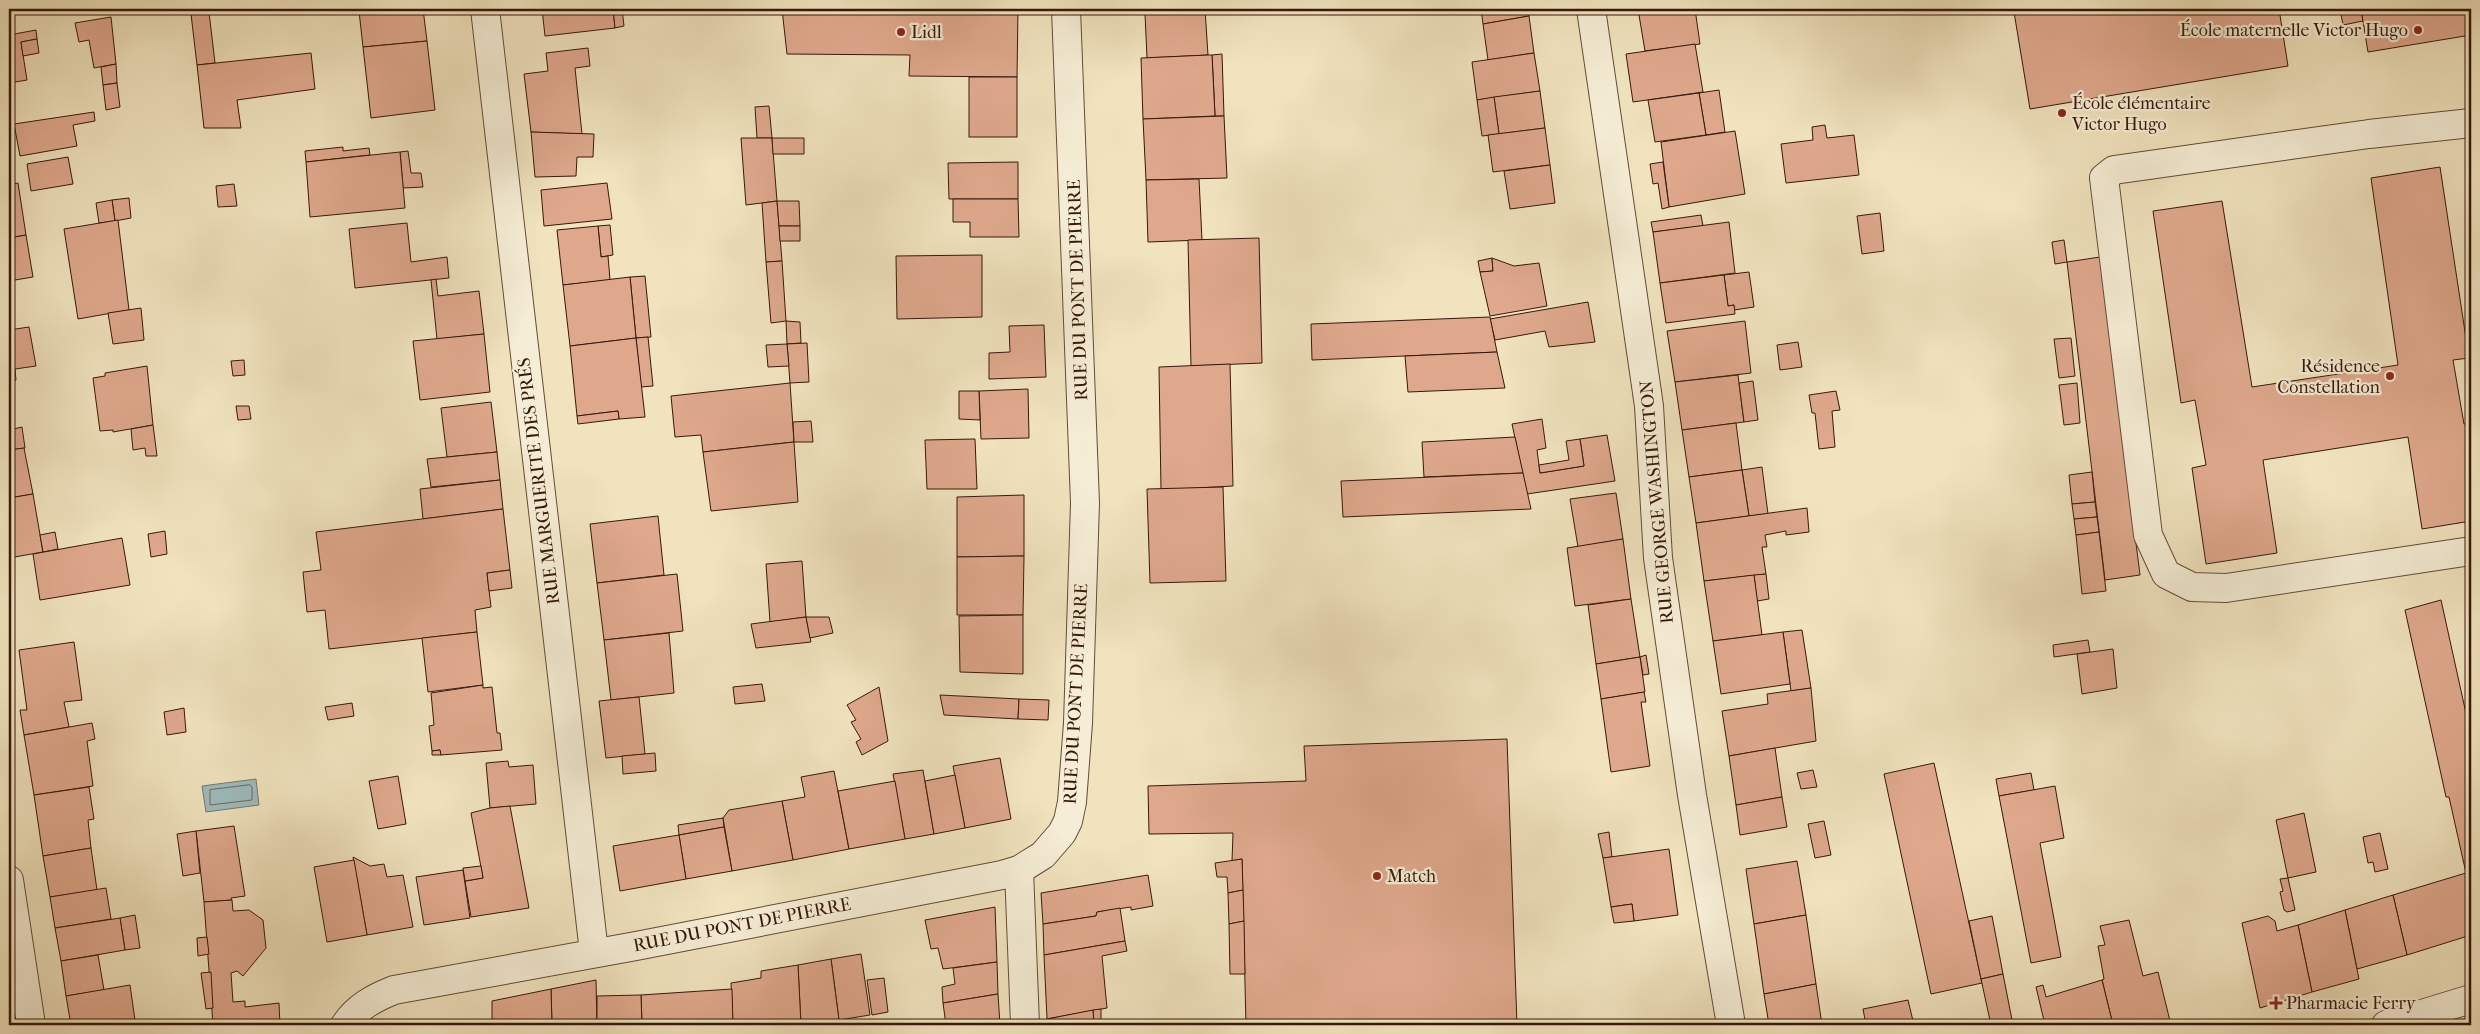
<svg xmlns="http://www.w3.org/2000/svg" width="2480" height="1034" font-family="'IM FELL French Canon',serif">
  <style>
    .water { fill: #9fbbbc; stroke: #757a75 }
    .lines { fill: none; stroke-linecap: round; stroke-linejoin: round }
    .shore { stroke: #6b6a63; stroke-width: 1 }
    .building { fill: #dfa88d; stroke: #37180a }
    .minor-casing { stroke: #654b37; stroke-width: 30 }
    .tertiary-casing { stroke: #654b37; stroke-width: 30 }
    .minor { stroke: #f5edd5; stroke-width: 28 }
    .tertiary { stroke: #f5edd5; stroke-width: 28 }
    .poi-dot { fill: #8f2418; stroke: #f5edd5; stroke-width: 2 }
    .labels { text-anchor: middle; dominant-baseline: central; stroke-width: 4.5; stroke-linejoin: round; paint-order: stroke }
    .poi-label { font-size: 18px; fill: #37180a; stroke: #f5edd5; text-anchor: start }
    .street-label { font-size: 18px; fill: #37180a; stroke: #f5edd5 }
  </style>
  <rect width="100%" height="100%" fill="#f0e3be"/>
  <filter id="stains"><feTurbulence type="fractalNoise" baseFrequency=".004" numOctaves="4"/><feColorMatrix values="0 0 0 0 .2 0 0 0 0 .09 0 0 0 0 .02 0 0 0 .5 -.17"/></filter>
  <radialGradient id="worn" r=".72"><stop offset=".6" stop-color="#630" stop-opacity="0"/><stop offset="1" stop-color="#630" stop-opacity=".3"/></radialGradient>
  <path class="water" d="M256,779L259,805L206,812L202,786Z"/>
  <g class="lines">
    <path class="shore" d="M250,785L252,787V800L210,805V790Z"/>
  </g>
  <g class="building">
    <path d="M345,9H423L427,41L363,47L359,11L345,13Z"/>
    <path d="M542,9H613L615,28L545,36Z"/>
    <path d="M613,9H622L624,26L615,28Z"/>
    <path d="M782,9H1018L1017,77L909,76L910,55L787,54Z"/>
    <path d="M1134,9H1205L1208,55L1147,58L1145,14L1134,13Z"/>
    <path d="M1481,9H1528L1529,16L1483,24Z"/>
    <path d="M1638,9H1695L1700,44L1645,51Z"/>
    <path d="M2032,9H2279L2288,66L2030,109L2014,12Z"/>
    <path d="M2340,9H2361L2363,21L2343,25Z"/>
    <path d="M2361,9H2471V35L2368,52Z"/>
    <path d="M209,12L215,63L197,65L191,14Z"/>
    <path d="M1529,16L1534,53L1488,60L1483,24Z"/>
    <path d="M111,17L116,64L94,68L89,40L79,42L75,23Z"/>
    <path d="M36,30L37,39L21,42L27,80L9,83V35Z"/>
    <path d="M37,39L39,53L23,56L21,42Z"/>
    <path d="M427,41L435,110L371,118L363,47Z"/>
    <path d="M1695,44L1703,92L1633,102L1626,54Z"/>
    <path d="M588,48L590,66L575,68L582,134L531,132L524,74L548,71L546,53Z"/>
    <path d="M311,53L315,89L237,100L241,128H204L197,65Z"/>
    <path d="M1534,53L1540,91L1477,100L1472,62Z"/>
    <path d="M1222,54L1224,116H1215L1212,55Z"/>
    <path d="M1208,55H1212L1215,116L1143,119L1141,58Z"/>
    <path d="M116,64L117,83L103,85L101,67Z"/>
    <rect x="969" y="77" width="48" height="60"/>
    <path d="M117,83L120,107L106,110L103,85Z"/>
    <path d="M1719,90L1725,132L1706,135L1699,93Z"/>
    <path d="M1540,91L1545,128L1499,134L1494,97Z"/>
    <path d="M1699,93L1706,135L1655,142L1648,100Z"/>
    <path d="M1494,97L1499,134L1482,136L1477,100Z"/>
    <path d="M769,106L772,138H757L755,107Z"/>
    <path d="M94,112L95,121L73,125L77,146L20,156L14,124Z"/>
    <path d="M1224,116L1227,178L1146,180L1143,119Z"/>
    <path d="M1825,125L1827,138L1854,135L1859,175L1786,183L1781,144L1813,140L1812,127Z"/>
    <path d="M1545,128L1550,165L1493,172L1488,135Z"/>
    <path d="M1735,131L1745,194L1669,207L1661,142Z"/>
    <path d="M531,132L594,134L593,157H577L576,176L535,177Z"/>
    <path d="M741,138H772L777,201L746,205Z"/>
    <path d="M772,138H804V154H773Z"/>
    <path d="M343,147V151L369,148L370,155L306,162L305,151Z"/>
    <path d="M408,151L411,173H421L423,187L403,188L400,152Z"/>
    <path d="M400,152L405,208L310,217L306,162Z"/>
    <path d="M68,157L73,184L31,191L27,164Z"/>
    <path d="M1018,162V199H949L948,163Z"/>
    <path d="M1663,162L1669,207L1662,209L1658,183L1653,184L1650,164Z"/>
    <path d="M1550,165L1555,203L1510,209L1504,171Z"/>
    <path d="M2440,167L2469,358L2453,360L2464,424L2471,423V521L2422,529L2408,437L2263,460L2277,553L2206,564L2192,468L2206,465L2195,400L2181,403L2153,211L2222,201L2252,387L2398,365L2371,178Z"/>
    <path d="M1199,179L1202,240L1148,242L1146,180Z"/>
    <path d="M18,183L26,235L9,238V185Z"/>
    <path d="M607,183L612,219L544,226L541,190Z"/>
    <path d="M234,184L237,206L218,207L216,186Z"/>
    <path d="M129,198L131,218L115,221L112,200Z"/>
    <path d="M953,199H1018L1019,237H970V222H953Z"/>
    <path d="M112,200L115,221L99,223L96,203Z"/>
    <path d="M777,201L782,261L766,262L762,203Z"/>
    <path d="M777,201H799L800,226H779Z"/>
    <path d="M1880,213L1884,251L1862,254L1857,216Z"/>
    <path d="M1701,215L1703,226L1653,232L1651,222Z"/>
    <path d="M118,220L129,310L78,319L64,229Z"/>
    <path d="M1729,222L1735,273L1660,283L1653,232Z"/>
    <path d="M407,223L411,262L447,257L449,278L355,288L349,229Z"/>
    <path d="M610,225L613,255L601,257L598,226Z"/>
    <path d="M598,226L601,257L608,256L610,280L563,285L557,230Z"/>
    <path d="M779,226H800V241H780Z"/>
    <path d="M26,235L33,277L9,281V238Z"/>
    <path d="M1259,238L1262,363L1191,366L1188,240Z"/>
    <path d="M2064,240L2067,262L2055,264L2052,242Z"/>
    <path d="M982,255V317L897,319L896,256Z"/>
    <path d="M2100,257L2140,575L2105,580L2067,262Z"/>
    <path d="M1492,258L1493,271L1480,272L1478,261Z"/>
    <path d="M1492,258L1514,266L1539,263L1547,306L1490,316L1480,272L1493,271Z"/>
    <path d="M782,261L786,321L771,323L766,262Z"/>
    <path d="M1749,272L1754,307L1734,310V305L1728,306L1724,275Z"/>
    <path d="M1724,275L1728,306L1734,305L1735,314L1666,323L1660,283Z"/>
    <path d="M645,276L651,337L636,338L630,277Z"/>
    <path d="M630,277L636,338L570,346L563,285Z"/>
    <path d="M436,279L438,296L479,291L484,334L437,339L431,280Z"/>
    <path d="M1588,302L1595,342L1549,347L1545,331L1495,340L1490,319Z"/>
    <path d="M141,308L144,340L113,344L108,313Z"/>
    <path d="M1490,317L1497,352L1312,360L1311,324Z"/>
    <path d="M786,321L800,322L801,343L787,344Z"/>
    <path d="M1745,321L1751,373L1675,382L1667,331Z"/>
    <path d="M1044,325L1046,377L989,379V353L1010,352L1009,326Z"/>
    <path d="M29,327L36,366L15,369L16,380L9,381V330Z"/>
    <path d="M484,334L490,392L420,400L413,341Z"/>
    <path d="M648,337L653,386L641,387L636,338Z"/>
    <path d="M636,338L645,417L619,419L618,411L577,416L570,346Z"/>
    <path d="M2071,338L2075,376L2059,378L2054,339Z"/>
    <path d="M1798,342L1802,367L1780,370L1777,345Z"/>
    <path d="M807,343L809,382L790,383L787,344Z"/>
    <path d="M787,344L789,366L768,367L766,345Z"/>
    <path d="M1497,352L1505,388L1408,392L1405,356Z"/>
    <path d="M244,360L245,375L233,376L231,361Z"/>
    <path d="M1230,364L1233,486L1161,490L1159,367Z"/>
    <path d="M147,366L153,425L113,432V430L100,431L93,378L105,376V373Z"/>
    <path d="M1738,375L1744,422L1682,430L1675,382Z"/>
    <path d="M1753,381L1758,420L1744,422L1739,383Z"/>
    <path d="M790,383L794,442L703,452L701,435L675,437L671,396Z"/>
    <path d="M2077,383L2080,423L2064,425L2059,385Z"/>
    <path d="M1028,389L1029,438L981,439L979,391Z"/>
    <path d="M959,391H979L980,420L959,419Z"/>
    <path d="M1836,391L1840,410L1832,411L1835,447L1819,449L1815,413H1812L1809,395Z"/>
    <path d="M491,402L497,452L447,457L441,408Z"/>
    <path d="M236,406H249L251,419L238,420Z"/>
    <path d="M618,411L619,419L578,424L577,416Z"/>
    <path d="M1542,419L1546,448L1537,450L1540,473L1584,466L1580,439L1607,435L1615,481L1527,494L1512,424Z"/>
    <path d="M811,421L813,442H794L793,422Z"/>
    <path d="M1736,423L1742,470L1689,477L1682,430Z"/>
    <path d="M153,425L157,456H146L145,448L133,450L131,429Z"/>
    <path d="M22,427L25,448L9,450V430Z"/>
    <path d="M1515,437L1523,473L1424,477L1422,442Z"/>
    <path d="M975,439L977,489H927L925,440Z"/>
    <path d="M1580,439L1584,466L1540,473L1539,465L1569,460L1566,441Z"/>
    <path d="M794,442L798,502L711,511L703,452Z"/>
    <path d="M24,448L33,494L9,498V450Z"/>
    <path d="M497,452L500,480L431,487L427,459Z"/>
    <path d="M1762,467L1768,514L1749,516L1742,470Z"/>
    <path d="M1742,470L1749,516L1696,523L1689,477Z"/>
    <path d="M2092,472L2095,502L2072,504L2069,475Z"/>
    <path d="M1523,473L1531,509L1343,517L1341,481Z"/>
    <path d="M500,480L503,509L423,519L420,489Z"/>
    <path d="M1223,487L1226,581L1150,583L1147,489Z"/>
    <path d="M1616,493L1623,539L1578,547L1570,499Z"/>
    <path d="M33,494L43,552L9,558V498Z"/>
    <path d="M1024,495V556L957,557V497Z"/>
    <path d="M2095,502L2097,517L2074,519L2072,504Z"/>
    <path d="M1807,508L1809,532L1786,535V531L1765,535L1767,547H1762L1766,574L1704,581L1696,523Z"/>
    <path d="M503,509L510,570L487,573L491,607L475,610L477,632L329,649L325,610L307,612L303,572L321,570L316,532Z"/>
    <path d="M658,516L664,575L597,583L590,524Z"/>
    <path d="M2097,517L2099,532L2076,535L2074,519Z"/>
    <path d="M165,531L167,554L151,557L148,534Z"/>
    <path d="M55,532L58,549L43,552L40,535Z"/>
    <path d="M2099,532L2106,591L2082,594L2076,535Z"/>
    <path d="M122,538L130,585L40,600L33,554Z"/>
    <path d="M1623,539L1631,599L1575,606L1567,548Z"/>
    <path d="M1024,556L1023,615H957V557Z"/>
    <path d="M802,561L806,617L770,622L766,564Z"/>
    <path d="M510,570L512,588L489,591L487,573Z"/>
    <path d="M677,574L683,631L604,640L597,583Z"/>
    <path d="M1766,574L1769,599L1757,601L1754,575Z"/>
    <path d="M1754,575L1762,635L1713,641L1704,581Z"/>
    <path d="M1631,599L1640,657L1596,664L1588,605Z"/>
    <path d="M2441,600L2471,736V935L2407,955L2393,895L2466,873L2449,797H2446L2405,610Z"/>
    <path d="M1023,615V674L960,672L959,616Z"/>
    <path d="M806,617L811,642L756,648L751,624Z"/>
    <path d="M806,617H829L833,633L810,638Z"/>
    <path d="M1802,630L1811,688L1791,691L1783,632Z"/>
    <path d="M477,632L483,685L428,692L422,638Z"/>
    <path d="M1783,632L1790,684L1721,694L1713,641Z"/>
    <path d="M669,633L674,693L611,700L604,640Z"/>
    <path d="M2088,640L2090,652L2054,657L2053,645Z"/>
    <path d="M74,642L82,700L64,702L69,727L24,735L20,710H27L19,650Z"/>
    <path d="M2113,649L2117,688L2082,694L2077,654Z"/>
    <path d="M1646,655L1649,674L1643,675L1640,657Z"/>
    <path d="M1640,657L1645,692L1601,699L1596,664Z"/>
    <path d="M762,684L765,701L735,704L733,687Z"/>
    <path d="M483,685V688L492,687L497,733H500L502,750L441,755L440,750L432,751L429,726L434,725L431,693Z"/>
    <path d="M879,687L888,741L862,755L856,742L861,739L851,722L856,720L847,705Z"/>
    <path d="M1811,688L1816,741L1729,756L1722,711L1768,704L1767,694Z"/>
    <path d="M1644,692L1646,702H1641L1650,766L1611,772L1601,699Z"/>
    <path d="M940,695L1019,699L1018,719L944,715Z"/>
    <path d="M639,697L645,754L606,758L599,701Z"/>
    <path d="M1019,699L1049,700L1048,720L1018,719Z"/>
    <path d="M352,703L354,716L328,720L325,707Z"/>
    <path d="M184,708L186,732L167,735L164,712Z"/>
    <path d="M92,723L95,739L87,741L93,786L34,795L24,735Z"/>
    <path d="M1507,739L1517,1025H1246L1242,859L1232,861L1233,833L1149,834L1148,786L1306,781L1304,746Z"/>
    <path d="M1775,748L1782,797L1736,805L1729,756Z"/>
    <path d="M440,750L441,755H432V751Z"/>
    <path d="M655,753L656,771L623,774L622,756Z"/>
    <path d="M1000,758L1011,819L965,828L953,766Z"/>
    <path d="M508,761L509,767L533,765L536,804L490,808L486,763Z"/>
    <path d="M1934,763L1982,983L1931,994L1884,774Z"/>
    <path d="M923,770L934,834L905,839L893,774Z"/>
    <path d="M1813,770L1817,787L1801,789L1797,773Z"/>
    <path d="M834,771L849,849L793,860L782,801L805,797L801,777Z"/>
    <path d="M2031,773L2034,790L1999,796L1996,779Z"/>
    <path d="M955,775L965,828L934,834L925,781Z"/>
    <path d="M398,776L406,824L378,829L369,781Z"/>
    <path d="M895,781L905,839L849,849L838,791Z"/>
    <path d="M2055,786L2064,838L2040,843L2061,957L2031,963L1999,796Z"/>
    <path d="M89,787L94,819L88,820L91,848L43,856L34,795Z"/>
    <path d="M1782,797L1787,827L1740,835L1736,805Z"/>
    <path d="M782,801L793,860L732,871L723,818L729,810Z"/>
    <path d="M510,806L529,908L471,917L465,881L483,878L471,813L490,808Z"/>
    <path d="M2304,813L2316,872L2288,878L2276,820Z"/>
    <path d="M723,818L724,827L679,835L678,825Z"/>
    <path d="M1824,821L1831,855L1815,858L1808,824Z"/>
    <path d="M234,826L245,896L231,898L232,900L204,902L196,831Z"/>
    <path d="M724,827L732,871L686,879L679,835Z"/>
    <path d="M196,831L200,873L183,876L177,834Z"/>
    <path d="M1609,832L1612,857L1603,858L1598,834Z"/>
    <path d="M2380,833L2388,869L2375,872L2373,862L2368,863L2363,837Z"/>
    <path d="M679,835L686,879L620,891L613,846Z"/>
    <path d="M91,848L97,890L50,897L43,856Z"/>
    <path d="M1669,849L1678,915L1634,921L1632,904L1611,907L1603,858Z"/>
    <path d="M353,857L370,866L384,864L387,877L403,875L413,927L367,935Z"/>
    <path d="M1242,859L1243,890L1228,893L1227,877H1217L1215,863Z"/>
    <path d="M354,860L367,935L327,942L314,867Z"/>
    <path d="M1797,861L1806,915L1754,924L1746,869Z"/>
    <path d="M481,866L483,878L465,881L463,868Z"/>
    <path d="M463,870L470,918L424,925L416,877Z"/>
    <path d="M1148,875L1153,906L1131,910V907L1097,912L1096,916L1043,924L1041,893Z"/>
    <path d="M2288,878L2295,910L2287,912L2284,910L2280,892L2283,891L2280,879Z"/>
    <path d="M106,888L111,919L55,928L50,897Z"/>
    <path d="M1243,890L1244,921L1229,924L1228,893Z"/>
    <path d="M2393,895L2407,955L2357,969L2345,910Z"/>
    <path d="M232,900L233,911L249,910L263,920L266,948L243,976L237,971L231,973L233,1002L245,1001V1007L279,1003L280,1025H213L204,902Z"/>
    <path d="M1632,904L1634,921L1614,923L1611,907Z"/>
    <path d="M995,907L997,962L943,969L938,948L931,949L925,920Z"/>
    <path d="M1120,908L1125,941L1044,955L1043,924L1096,916L1097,912Z"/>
    <path d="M2345,910L2359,979L2312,992L2298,925Z"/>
    <path d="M135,915L140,948L125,950L120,918Z"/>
    <path d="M1806,915L1816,984L1764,994L1754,924Z"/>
    <path d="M1992,916L2003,974L1981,979L1969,921Z"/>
    <path d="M2268,916L2275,921L2277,931L2298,925L2312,992L2260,1008L2242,923Z"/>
    <path d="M120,918L125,950L61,961L55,928Z"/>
    <path d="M2129,920L2143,976L2158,972L2171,1025H2113L2102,980L2104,979L2098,946L2105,945L2100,926Z"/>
    <path d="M1244,921L1245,974H1230L1229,924Z"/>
    <path d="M207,937L209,954L198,956L197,938Z"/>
    <path d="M1125,941L1127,951L1102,956L1107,1008L1047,1019L1044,955Z"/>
    <path d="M861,954L870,1015L839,1020L831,959Z"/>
    <path d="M98,955L104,990L66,996L61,961Z"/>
    <path d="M831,959L839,1020L801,1025L798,965Z"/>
    <path d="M997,962L998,994L943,1003L942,987L955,984L953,968Z"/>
    <path d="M798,965L801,1025H733L731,983L761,978V971Z"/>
    <path d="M211,972L213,1008L206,1009L201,973Z"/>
    <path d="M2003,974L2013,1025H1991L1981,979Z"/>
    <path d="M884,978L888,1012L872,1015L867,980Z"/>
    <path d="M596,980L597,1025H552L551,989Z"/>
    <path d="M2102,980L2113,1025H2045L2036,987L2043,985L2046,997Z"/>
    <path d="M1816,984L1822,1025H1769L1764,994Z"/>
    <path d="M130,985L135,1020L102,1025H71L66,996Z"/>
    <path d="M551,989L552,1025H492V1001Z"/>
    <path d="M732,989L733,1025H642L641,995Z"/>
    <path d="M998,994L1000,1025H946L943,1003Z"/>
    <path d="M641,995L642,1025H597V996Z"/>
    <path d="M9,1000L12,1018L9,1019Z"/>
    <path d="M1908,1000L1914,1025H1866L1863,1009Z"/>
    <path d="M1101,1009V1025H1094L1093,1010Z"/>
    <path d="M1093,1010L1094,1025H1047V1019Z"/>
  </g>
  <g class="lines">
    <g class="minor-casing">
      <g id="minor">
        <path d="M485,9L594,952"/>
        <path d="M1591,9L1649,406L1658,558L1692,795L1731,1025"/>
        <path d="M2471,123L2369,134L2114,170L2104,178L2148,535L2166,574L2192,587L2226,588L2471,551"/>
        <path d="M1019,870L1025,1025"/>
        <path d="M9,880L31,1025"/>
        <path d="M345,1025C357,1007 374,998 394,990L636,946L1002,875L1019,870L1043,855L1062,833L1068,821L1072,802L1078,723L1085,503L1066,9"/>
      </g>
    </g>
    <g class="tertiary-casing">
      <path id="tertiary" d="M2386,1025L2471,999"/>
    </g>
    <use href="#minor" class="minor"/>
    <use href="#tertiary" class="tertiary"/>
  </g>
  <g class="poi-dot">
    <circle cx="2418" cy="30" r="5"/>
    <circle cx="901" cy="32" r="5"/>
    <circle cx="2062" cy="113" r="5"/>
    <circle cx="2390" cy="376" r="5"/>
    <circle cx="1377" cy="876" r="5"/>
    <path d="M2273.5 995.5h5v5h5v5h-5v5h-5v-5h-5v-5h5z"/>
  </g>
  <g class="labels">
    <g class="poi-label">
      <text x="2408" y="30" text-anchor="end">École maternelle Victor Hugo</text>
      <text x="911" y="32">Lidl</text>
      <text x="2072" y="103">École élémentaire<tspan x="2072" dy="21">Victor Hugo</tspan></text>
      <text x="2380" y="366" text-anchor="end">Résidence<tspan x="2380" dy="21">Constellation</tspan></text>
      <text x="1387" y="876">Match</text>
      <text x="2286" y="1003">Pharmacie Ferry</text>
    </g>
    <g class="street-label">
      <text transform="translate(1078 290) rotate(-92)">RUE DU PONT DE PIERRE</text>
      <text transform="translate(539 481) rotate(-97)">RUE MARGUERITE DES PRÉS</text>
      <text transform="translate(1657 502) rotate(-95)">RUE GEORGE WASHINGTON</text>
      <text transform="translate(1076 694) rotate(-87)">RUE DU PONT DE PIERRE</text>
      <text transform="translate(742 925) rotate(-11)">RUE DU PONT DE PIERRE</text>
    </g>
  </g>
  <rect width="2480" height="1034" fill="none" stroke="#f0e3be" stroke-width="30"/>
  <rect x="10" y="10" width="2460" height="1014" fill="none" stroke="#37180a" stroke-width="2.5"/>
  <rect x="15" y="15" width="2450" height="1004" fill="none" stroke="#37180a"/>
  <rect width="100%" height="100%" filter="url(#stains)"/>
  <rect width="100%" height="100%" fill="url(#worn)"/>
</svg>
